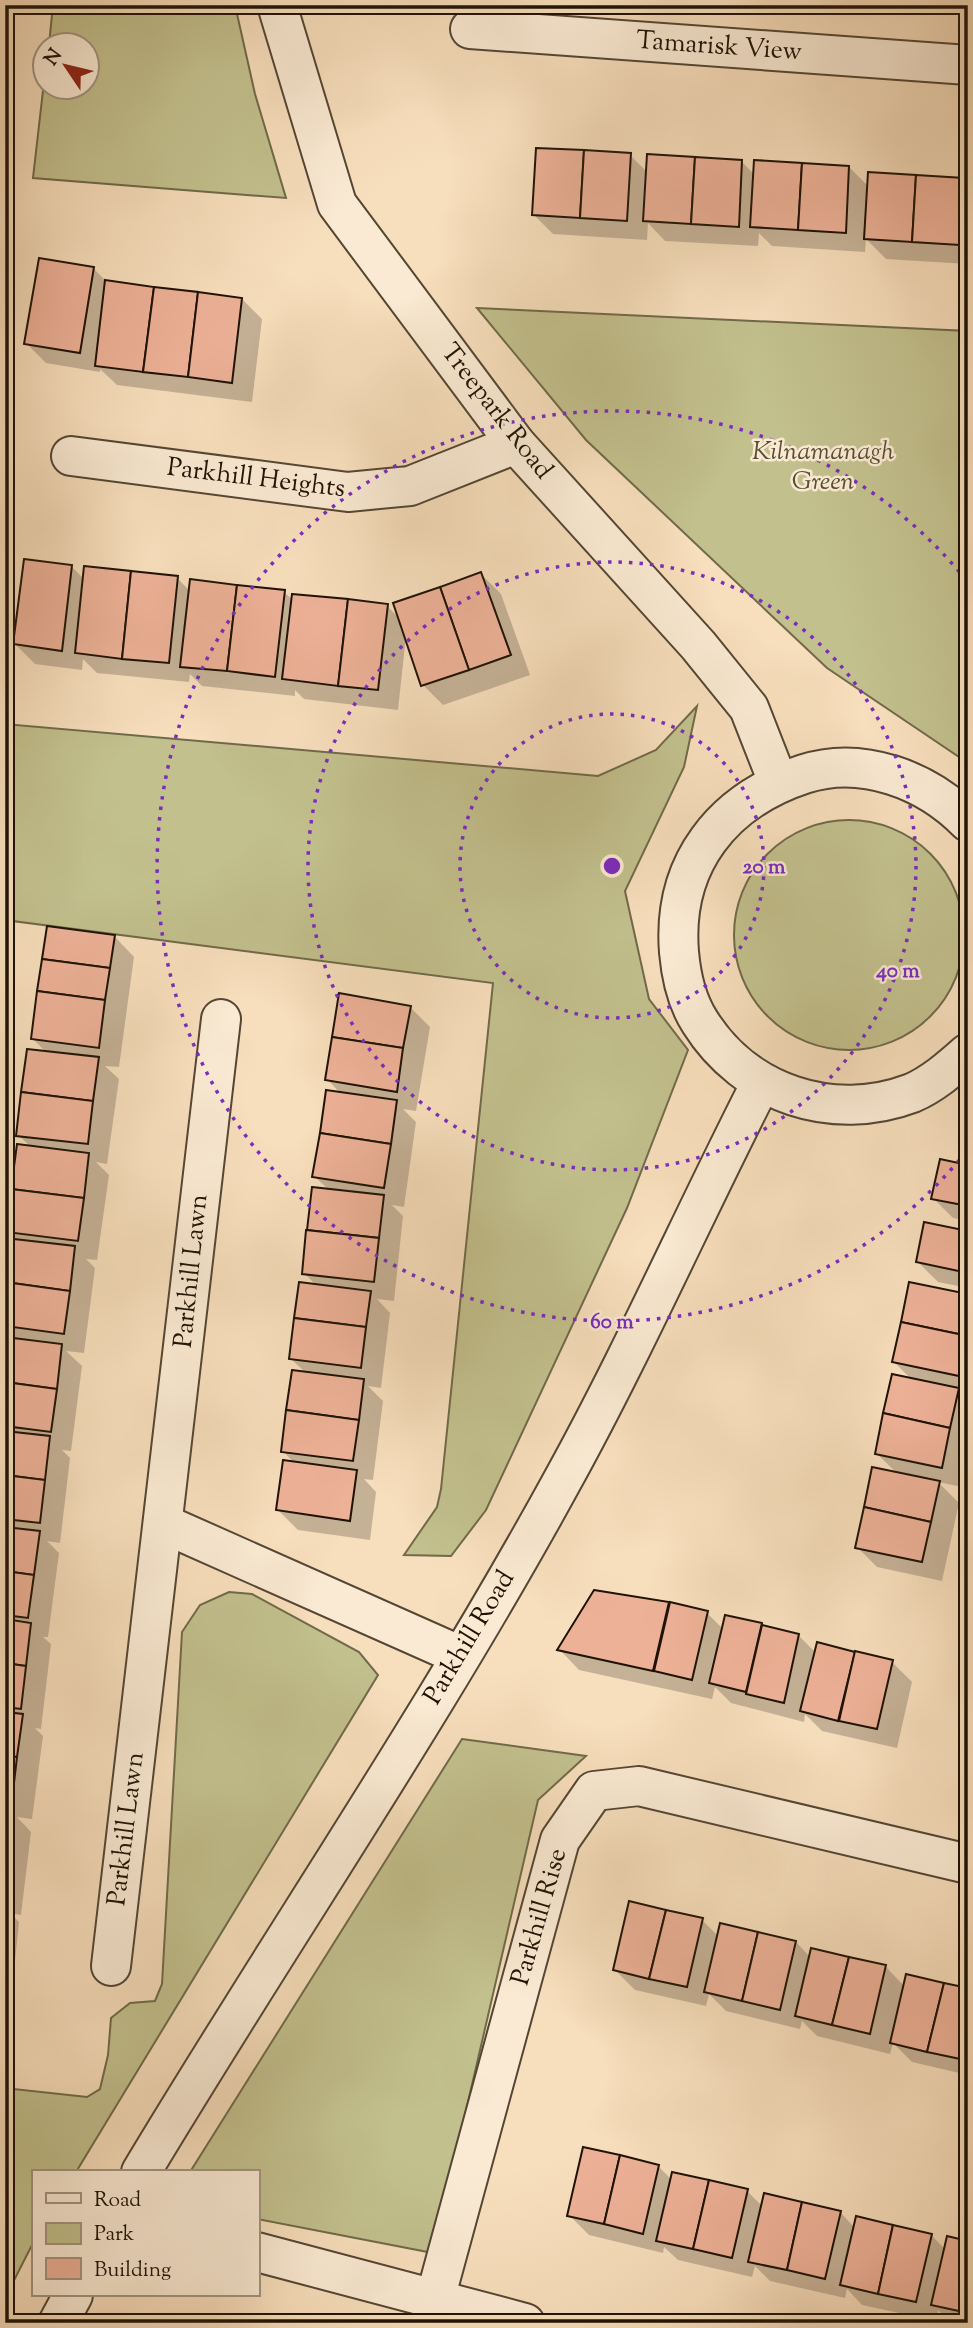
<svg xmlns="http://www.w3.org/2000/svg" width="973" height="2328" font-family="'Sorts Mill Goudy',serif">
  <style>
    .green { fill: #c2c08d; stroke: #706a4a; stroke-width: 2 }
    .shadow { fill: #0003 }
    .building { fill: #edb197; stroke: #1f1306; stroke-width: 2 }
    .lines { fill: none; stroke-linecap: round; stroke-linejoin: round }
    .minor-casing { stroke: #554634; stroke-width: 42 }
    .minor { stroke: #faead3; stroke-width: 38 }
    .ring { fill: none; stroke: #7b2cbf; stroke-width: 3.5; stroke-dasharray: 3.5 7 }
    .labels { text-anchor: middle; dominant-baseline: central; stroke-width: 5; stroke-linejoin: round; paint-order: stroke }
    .street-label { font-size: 26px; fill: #1f1306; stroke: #faead3 }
    .park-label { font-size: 26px; font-style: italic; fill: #585035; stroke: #faead3 }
    .centre { fill: #7b2cbf; stroke: #faead3; stroke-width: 3.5 }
    .ring-label { font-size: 21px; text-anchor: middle; font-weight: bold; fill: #7b2cbf; stroke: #faead3; stroke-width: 5; stroke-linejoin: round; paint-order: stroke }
  </style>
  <rect width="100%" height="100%" fill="#f7debc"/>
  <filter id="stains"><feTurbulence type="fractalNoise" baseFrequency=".00286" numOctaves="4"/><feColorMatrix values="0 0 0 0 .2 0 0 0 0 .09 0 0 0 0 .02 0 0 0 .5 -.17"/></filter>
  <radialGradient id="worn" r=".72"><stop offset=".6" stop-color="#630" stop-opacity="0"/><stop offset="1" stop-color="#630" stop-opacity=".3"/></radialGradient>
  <g class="green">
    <path d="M53,5H235L255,94L286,198L33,178L45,73L46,88H88V46L49,45Z"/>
    <path d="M477,308L968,331V763L827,668L586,440Z"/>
    <path d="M697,706L684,767L625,891L649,999L688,1050L627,1208L486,1510L451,1556L404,1555L437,1507L441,1489L493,983L5,920V724L598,776L656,750Z"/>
    <circle cx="849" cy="935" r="115"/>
    <path d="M229,1592L252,1594L359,1652L378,1675L76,2172H33V2243L5,2298V2088L87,2097L100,2089L108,2055L111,2018L130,2003L155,2001L162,1984L182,1632L200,1605Z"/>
    <path d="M462,1739L586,1756L538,1800L433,2253L257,2219V2172H190Z"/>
  </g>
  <g class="shadow">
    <path d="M630,155L648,173L741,161L755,175L849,167L869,187L963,179L968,184V264L886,259L866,239L865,252L772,246L759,233L758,246L665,241L648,223L647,240L553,234L533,214Z"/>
    <path d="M94,269L107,282L242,299L262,319L252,402L117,385L100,369V372L46,363L26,343Z"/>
    <path d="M72,567L85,580L177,578L190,591L284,592L293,600L387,606L400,619L481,574L501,594L530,675L443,705L423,685L406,636L398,710L304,699L295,690V696L202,686L190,674L189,682L97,673L83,659L82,670L35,664L15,644Z"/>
    <path d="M114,936L134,957L119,1067L105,1066L119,1079L107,1164L96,1162L109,1175L97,1260L86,1259L95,1268L84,1353L66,1351L82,1366L71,1451L62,1450L70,1458L60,1543L47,1541L59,1553L48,1637H43L51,1644L41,1729L35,1728L43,1736L32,1819L17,1817L31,1832L21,1915L10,1913L19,1922L11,2001L5,2000V1339L10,1340L5,1335V1240L17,1241L8,1231L31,1147L18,1135L47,1053L33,1039Z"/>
    <path d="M410,1007L430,1027L416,1111L403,1109L416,1122L404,1207L392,1205L403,1216L394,1301L377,1299L390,1313L381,1388L368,1386L383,1401L373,1480L364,1479L376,1492L370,1540L298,1530L278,1510L295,1464L283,1451L306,1373L291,1359L317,1286L304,1273L313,1189L329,1190L314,1176L341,1094L327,1079Z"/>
    <path d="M968,1166V1221L953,1218L933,1198Z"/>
    <path d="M968,1233V1288L938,1282L918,1262Z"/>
    <path d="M968,1296V1393L960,1391L968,1399V1459L962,1487L938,1482L959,1503L942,1581L877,1567L857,1547L898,1474L876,1453L912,1380L894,1362Z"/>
    <path d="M595,1591L707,1613L723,1629L726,1617L798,1635L816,1653L892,1662L912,1682L897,1748L822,1731L805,1714L804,1722L731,1703L715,1687L712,1699L579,1670L560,1650Z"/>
    <path d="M702,1920L719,1937L796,1942L811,1958L813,1950L886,1967L905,1987L968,1990V2075L912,2062L893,2043L890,2054L817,2036L802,2021L800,2029L726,2011L709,1994L706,2006L635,1990L615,1970Z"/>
    <path d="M5,2015L11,2021L5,2081Z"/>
    <path d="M658,2166L672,2180L747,2191L763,2207L840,2212L855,2228L931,2235L946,2250L968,2242V2323H951L938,2310L936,2321L862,2305L847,2289L845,2298L770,2281L755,2266L752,2277L678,2260L664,2247L663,2253L589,2235L569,2215Z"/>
  </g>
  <g class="building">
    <path d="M536,148L584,150L580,218L532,215Z"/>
    <path d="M584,150L631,153L627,221L580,218Z"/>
    <path d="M647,154L695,157L691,224L643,221Z"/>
    <path d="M695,157L742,160L739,227L691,224Z"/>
    <path d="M754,160L802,163L798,230L750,227Z"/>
    <path d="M802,163L849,166L846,233L798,230Z"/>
    <path d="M868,172L916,175L912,242L864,239Z"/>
    <path d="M916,175L964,178L960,245L912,242Z"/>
    <path d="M39,258L94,267L80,353L24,344Z"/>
    <path d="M105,280L154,287L143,372L95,366Z"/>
    <path d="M154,287L198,292L188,377L143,372Z"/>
    <path d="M198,292L242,298L232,383L188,377Z"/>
    <path d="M24,559L72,565L62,651L13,644Z"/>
    <path d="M84,566L131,571L122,659L75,653Z"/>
    <path d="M131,571L178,576L169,663L122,659Z"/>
    <path d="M481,572L511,655L469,670L440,587Z"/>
    <path d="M190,579L237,585L227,671L180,667Z"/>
    <path d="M237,585L285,590L275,677L227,671Z"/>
    <path d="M440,587L469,670L421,686L393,603Z"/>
    <path d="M292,594L348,599L338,686L282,679Z"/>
    <path d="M348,599L388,604L378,690L338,686Z"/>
    <path d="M47,926L115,935L110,968L42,959Z"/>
    <path d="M42,959L110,968L105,1000L37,991Z"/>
    <path d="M37,991L105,1000L99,1048L31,1039Z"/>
    <path d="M339,993L411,1006L403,1048L332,1037Z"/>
    <path d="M332,1037L403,1048L397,1092L325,1080Z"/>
    <path d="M27,1049L99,1057L93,1101L21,1092Z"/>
    <path d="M326,1090L397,1100L391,1144L320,1133Z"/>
    <path d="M21,1092L93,1101L88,1144L16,1136Z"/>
    <path d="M320,1133L391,1144L384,1188L312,1177Z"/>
    <path d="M17,1144L89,1153L84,1198L11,1189Z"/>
    <path d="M940,1159L968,1165V1206L931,1199Z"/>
    <path d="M312,1187L384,1195L379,1238L307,1230Z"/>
    <path d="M11,1189L84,1198L78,1241L6,1232Z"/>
    <path d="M924,1222L968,1231V1273L916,1262Z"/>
    <path d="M306,1230L379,1238L374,1282L302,1274Z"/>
    <path d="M5,1238L75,1246L70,1291L5,1282Z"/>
    <path d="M5,1282L70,1291L64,1334L5,1326Z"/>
    <path d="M299,1282L371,1291L366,1327L294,1318Z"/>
    <path d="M909,1282L968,1294V1336L901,1322Z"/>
    <path d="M294,1318L366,1327L361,1368L289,1359Z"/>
    <path d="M901,1322L968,1336L959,1376L892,1362Z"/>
    <path d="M5,1337L62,1344L57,1389L5,1382Z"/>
    <path d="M292,1370L364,1379L359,1420L286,1410Z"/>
    <path d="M892,1374L959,1388L950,1428L883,1413Z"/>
    <path d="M5,1382L57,1389L51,1432L5,1426Z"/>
    <path d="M286,1410L359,1420L353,1461L281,1452Z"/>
    <path d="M883,1413L950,1428L942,1468L875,1454Z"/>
    <path d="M5,1431L50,1436L45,1480L5,1475Z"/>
    <path d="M283,1460L357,1470L350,1521L276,1510Z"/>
    <path d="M872,1467L940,1481L931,1522L864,1507Z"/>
    <path d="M5,1475L45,1480L40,1523L5,1519Z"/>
    <path d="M864,1507L931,1522L922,1562L855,1548Z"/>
    <path d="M5,1527L40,1531L34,1575L5,1571Z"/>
    <path d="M5,1571L34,1575L28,1618L5,1615Z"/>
    <path d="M594,1590L669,1602L653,1671L557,1650Z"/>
    <path d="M670,1602L708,1611L692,1680L654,1671Z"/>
    <path d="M725,1615L762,1623L746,1692L709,1683Z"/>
    <path d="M5,1619L31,1623L26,1666L5,1663Z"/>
    <path d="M762,1625L799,1634L784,1703L746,1694Z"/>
    <path d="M817,1642L855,1652L838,1721L800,1711Z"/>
    <path d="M855,1651L893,1660L877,1729L839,1721Z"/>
    <path d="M5,1663L26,1666L21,1709L5,1707Z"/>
    <path d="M5,1712L23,1714L17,1757L5,1756Z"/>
    <path d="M5,1756L17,1757L12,1800L5,1799Z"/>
    <path d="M5,1809L12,1810L6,1853H5Z"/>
    <path d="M629,1901L666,1910L649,1979L613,1970Z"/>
    <path d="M666,1910L703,1918L687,1987L649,1979Z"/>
    <path d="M720,1923L758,1932L742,2001L704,1992Z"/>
    <path d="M758,1932L796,1941L780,2010L742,2001Z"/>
    <path d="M811,1948L849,1957L832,2025L795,2016Z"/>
    <path d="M849,1957L886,1965L870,2034L832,2025Z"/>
    <path d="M906,1974L944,1983L927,2052L890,2043Z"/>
    <path d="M944,1983L968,1988L965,2060L927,2052Z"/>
    <path d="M583,2147L620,2155L604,2224L567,2216Z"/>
    <path d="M620,2155L659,2165L643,2234L604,2224Z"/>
    <path d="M672,2172L709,2180L693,2249L656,2241Z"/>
    <path d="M709,2180L748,2189L732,2258L693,2249Z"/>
    <path d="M764,2193L802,2202L787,2270L748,2262Z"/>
    <path d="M802,2202L841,2211L825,2279L787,2270Z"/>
    <path d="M856,2216L893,2225L878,2294L840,2285Z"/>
    <path d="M893,2225L932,2234L916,2302L878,2294Z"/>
    <path d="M947,2236L968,2241V2313L931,2305Z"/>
  </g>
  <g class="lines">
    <g class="minor-casing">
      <g id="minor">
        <path d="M277,5L337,204L516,444L698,645L749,708L778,782"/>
        <path d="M470,29L968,65"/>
        <path d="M71,456L348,492L410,486L516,444"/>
        <path d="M968,822C927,780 862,755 804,774C722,801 672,864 679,952C681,975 687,1002 700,1022C745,1094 833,1123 912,1093C933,1084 951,1068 968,1053"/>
        <path d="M164,1524L459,1655"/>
        <path d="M111,1966L221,1019"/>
        <path d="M141,2172C279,1942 432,1719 561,1483C633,1353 693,1216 761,1083"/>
        <path d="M257,2252L525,2323"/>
        <path d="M435,2299L560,1840L594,1791L639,1786L968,1864"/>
        <path d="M58,2323L73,2295"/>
      </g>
    </g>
    <use href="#minor" class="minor"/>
  </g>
  <g class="ring">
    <circle cx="612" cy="866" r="152"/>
    <circle cx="612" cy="866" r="304"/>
    <path d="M966 1152A455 455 0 1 1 966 580"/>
  </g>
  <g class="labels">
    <g class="street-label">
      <text transform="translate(719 47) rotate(4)">Tamarisk View</text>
      <text transform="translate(496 412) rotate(52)">Treepark Road</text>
      <text transform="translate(256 479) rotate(7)">Parkhill Heights</text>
      <text transform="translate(192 1271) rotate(-84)">Parkhill Lawn</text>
      <text transform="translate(470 1638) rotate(-59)">Parkhill Road</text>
      <text transform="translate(127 1829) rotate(-83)">Parkhill Lawn</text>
      <text transform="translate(540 1917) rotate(-74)">Parkhill Rise</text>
    </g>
    <g class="park-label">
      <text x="823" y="452">Kilnamanagh<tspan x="823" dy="30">Green</tspan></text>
    </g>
  </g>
  <circle cx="612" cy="866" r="10" class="centre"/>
  <g class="ring-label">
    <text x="764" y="873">20 m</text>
    <text x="898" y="977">40 m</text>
    <text x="612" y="1328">60 m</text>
  </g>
  <rect width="973" height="2328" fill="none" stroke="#f7debc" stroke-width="28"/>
  <rect x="7" y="7" width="959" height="2314" fill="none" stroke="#1f1306" stroke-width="3.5"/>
  <rect x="14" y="14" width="945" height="2300" fill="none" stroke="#1f1306" stroke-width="2"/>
  <rect x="32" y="2170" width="228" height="126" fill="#faead3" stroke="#a29481" stroke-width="2"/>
  <rect x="46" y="2193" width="35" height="10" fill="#faead3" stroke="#a29481" stroke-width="2"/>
  <text x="94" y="2206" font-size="21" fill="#1f1306">Road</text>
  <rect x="46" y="2223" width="35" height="21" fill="#c2c08d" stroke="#a29481" stroke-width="2"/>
  <text x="94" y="2240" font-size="21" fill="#1f1306">Park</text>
  <rect x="46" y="2258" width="35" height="21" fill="#edb197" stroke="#a29481" stroke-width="2"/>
  <text x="94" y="2276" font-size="21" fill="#1f1306">Building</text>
  <g transform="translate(66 66) rotate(305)"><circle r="33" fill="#faead3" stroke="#a29481" stroke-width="2"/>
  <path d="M0-5L12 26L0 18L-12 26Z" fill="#8f2418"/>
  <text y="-10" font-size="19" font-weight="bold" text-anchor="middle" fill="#1f1306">N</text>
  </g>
  <rect width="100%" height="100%" filter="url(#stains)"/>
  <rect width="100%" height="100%" fill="url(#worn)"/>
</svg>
